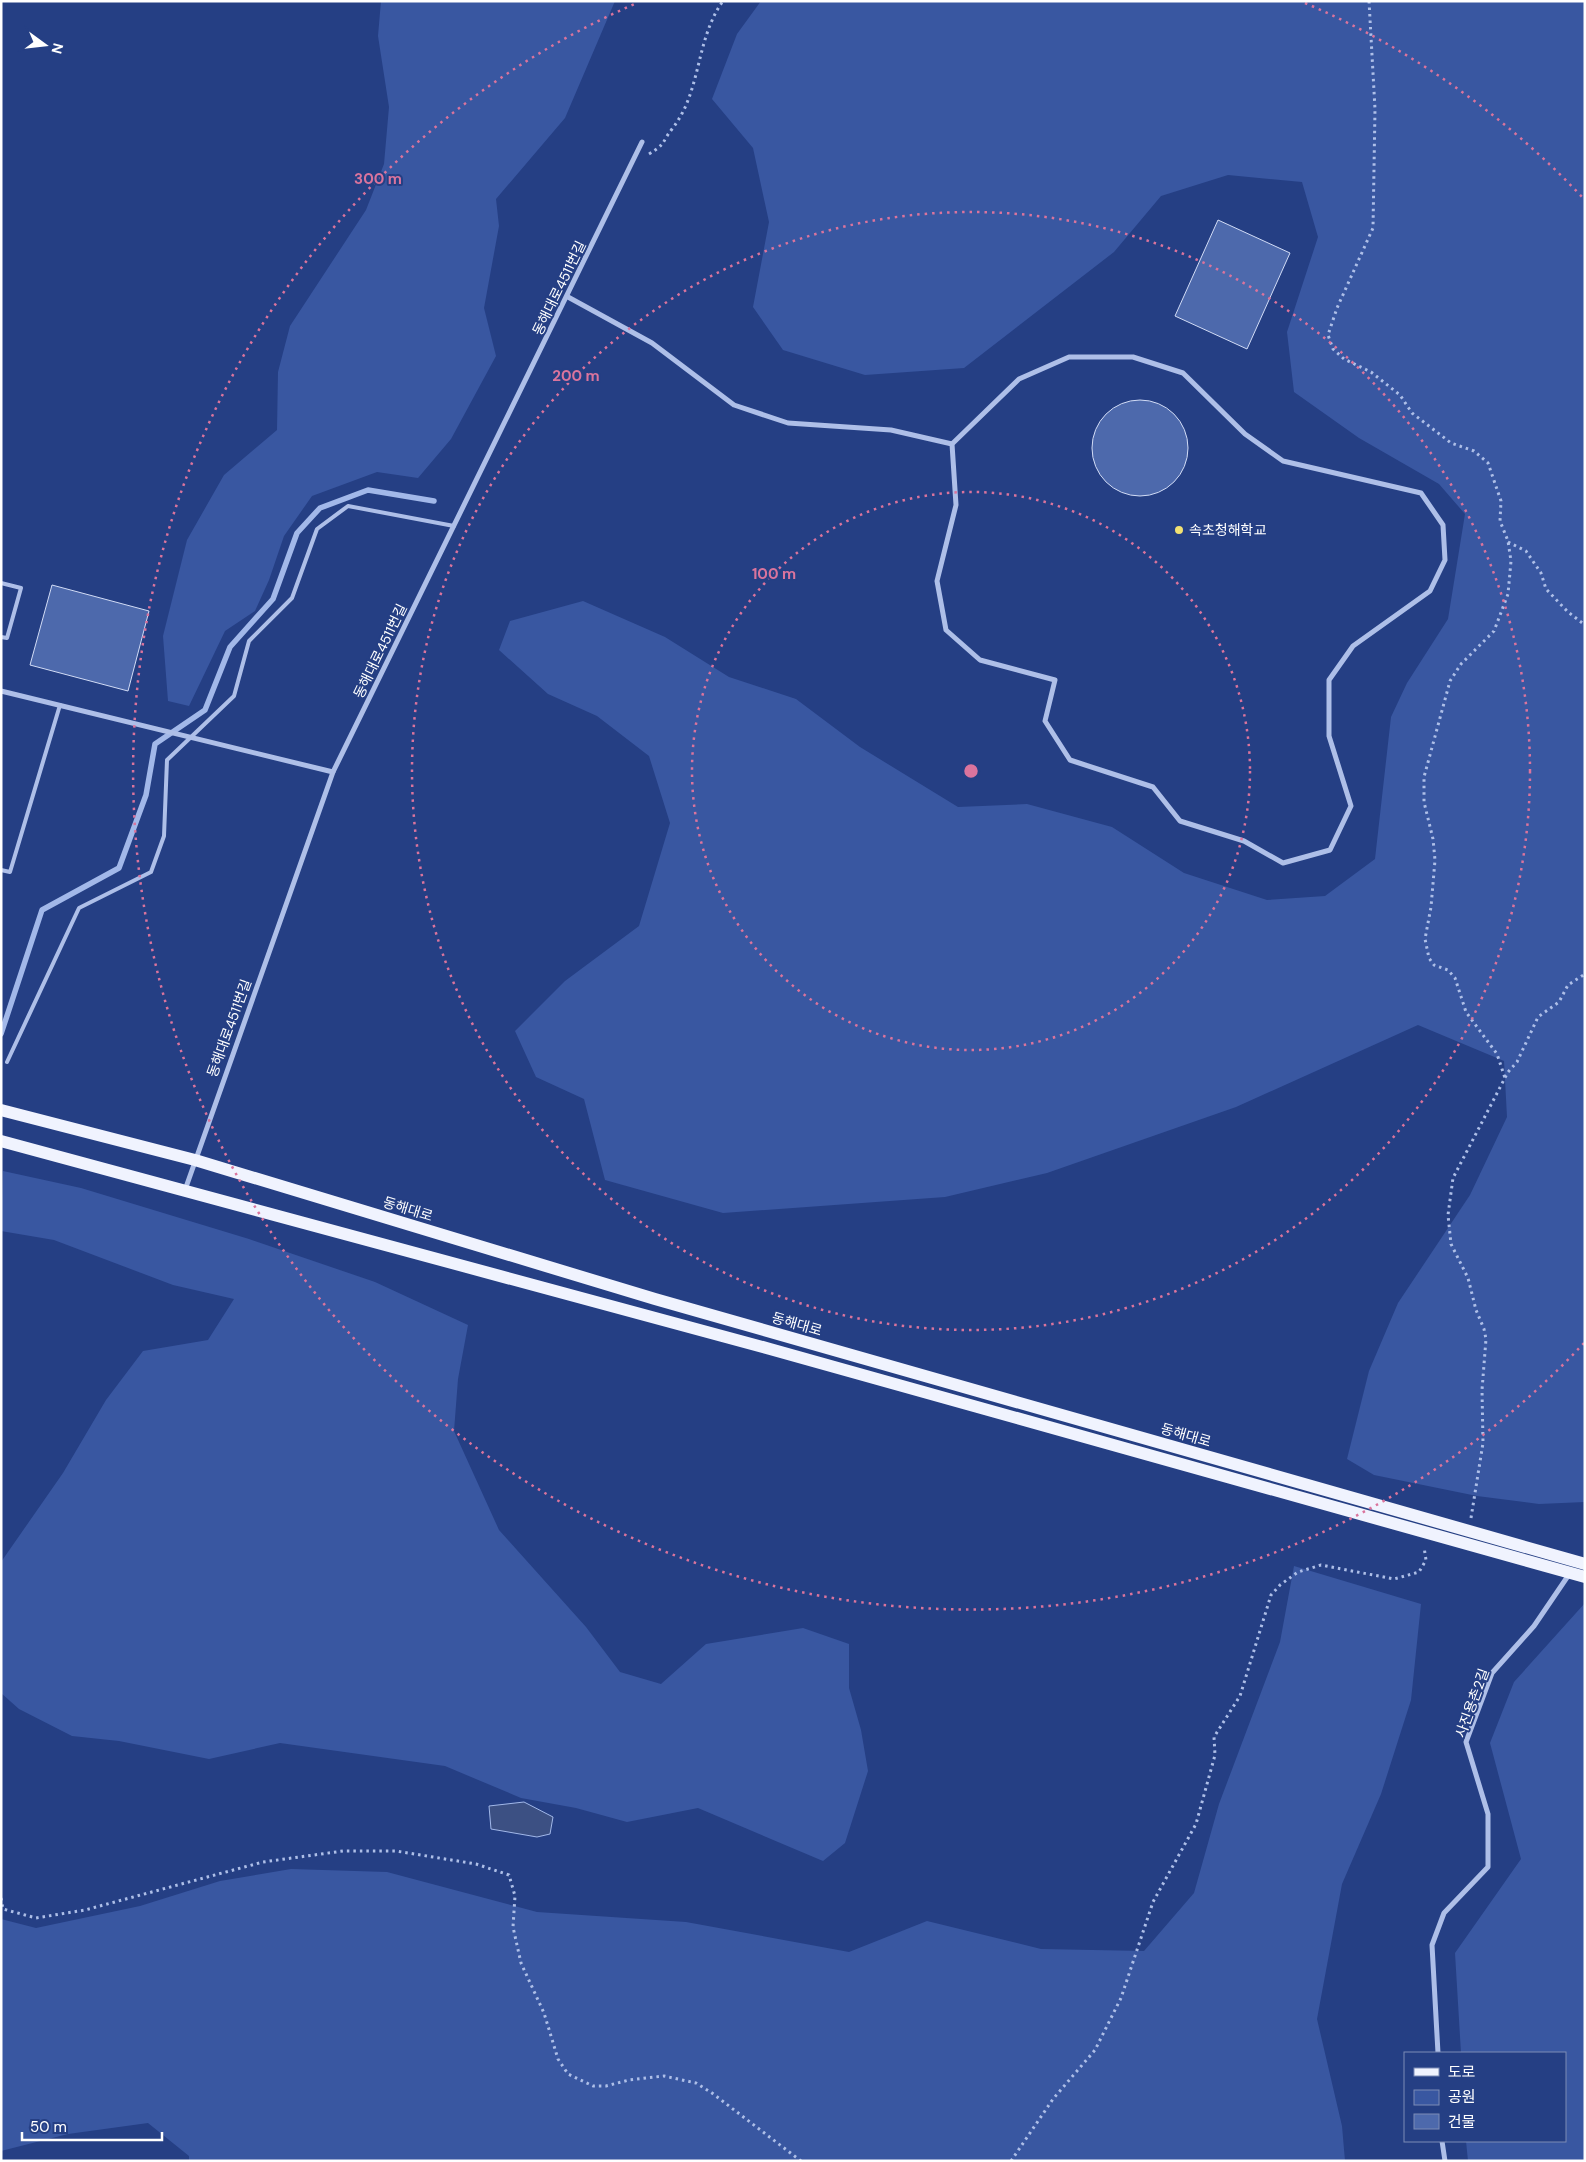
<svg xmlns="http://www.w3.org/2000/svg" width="1586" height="2162" font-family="'DM Sans','Noto Sans KR',sans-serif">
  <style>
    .green { fill: #3957a1 }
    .water { fill: #3c5083; stroke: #a2b8e9 }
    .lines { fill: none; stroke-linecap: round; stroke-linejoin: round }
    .stream { stroke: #a2b8e9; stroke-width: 5.5 }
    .building { fill: #4d69ac; stroke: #d2dcf6 }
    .path { stroke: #aebfe8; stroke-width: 3; stroke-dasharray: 2.5 4; stroke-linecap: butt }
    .lane { stroke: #aebfe8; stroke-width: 4 }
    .street { stroke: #aebfe8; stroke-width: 5 }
    .primary { stroke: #f0f3fe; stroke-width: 12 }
    .ring { fill: none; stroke: #da749d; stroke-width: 2.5; stroke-dasharray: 2.5 5 }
    .poi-dot { fill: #f2e172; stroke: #253f84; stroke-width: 2 }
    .labels { text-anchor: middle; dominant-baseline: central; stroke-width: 4; stroke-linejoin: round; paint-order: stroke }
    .street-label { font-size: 14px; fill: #fff; stroke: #253f84 }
    .poi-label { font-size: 14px; fill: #fff; stroke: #253f84; text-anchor: start }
    .centre { fill: #da749d; stroke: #253f84; stroke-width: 2.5 }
    .ring-label { font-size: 15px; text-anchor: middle; font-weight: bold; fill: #da749d; stroke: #253f84; stroke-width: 4; stroke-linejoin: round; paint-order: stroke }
  </style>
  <rect width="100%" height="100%" fill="#253f84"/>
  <g class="green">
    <path d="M381,1H615L565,118L496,199L499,226L484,308L496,356L451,439L418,478L377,472L312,496L284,536L269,580L255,611L225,631L189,706L168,701L163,636L187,540L224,475L277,430L278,372L290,326L366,210L384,164L389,107L378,36Z"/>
    <path d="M761,1H1585V1502L1539,1504L1477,1496L1374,1475L1347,1459L1369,1371L1398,1303L1470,1195L1507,1117L1504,1061L1418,1025L1236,1107L1047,1173L945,1197L723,1213L605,1180L584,1099L536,1077L515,1031L565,981L639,926L670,823L649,756L597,716L548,694L499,650L510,621L583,601L665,637L729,677L796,699L860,747L958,807L1027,804L1112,827L1184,873L1267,900L1325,896L1375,859L1391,717L1407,683L1448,619L1465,514L1439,484L1359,438L1294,392L1287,332L1318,237L1302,182L1228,175L1161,196L1114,252L964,368L865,375L783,350L753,307L769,222L753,148L712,99L737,34Z"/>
    <path d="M3,1171L81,1188L249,1239L375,1282L468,1325L458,1379L454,1431L499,1530L586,1627L620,1672L661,1684L706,1644L803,1628L849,1644V1688L861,1730L868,1771L845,1843L823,1861L698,1808L627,1822L576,1808L521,1798L445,1766L280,1743L209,1759L119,1741L72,1736L19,1709L1,1693V1562L63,1473L106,1400L143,1351L208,1340L234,1299L173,1285L54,1240L1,1231Z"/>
    <path d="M1294,1566L1421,1604L1411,1700L1381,1794L1342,1884L1317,2019L1342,2126L1345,2161H189V2156L148,2123L68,2134L1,2151V1919L36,1928L140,1906L220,1881L291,1869L387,1872L537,1912L686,1922L849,1952L927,1921L1041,1949L1144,1951L1194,1893L1219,1804L1280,1642Z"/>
    <path d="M1585,1603V2161H1468L1466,2141H1565V2053H1461L1455,1953L1521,1859L1490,1743L1514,1682Z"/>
  </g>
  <path class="water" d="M524,1802L553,1817L550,1834L537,1837L491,1829L489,1806Z"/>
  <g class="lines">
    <path class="stream" d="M1,1034L42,910L119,868L146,795L155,744L205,710L230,647L273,599L297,533L320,508L368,490L434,501"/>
  </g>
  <g class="building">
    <path d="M1218,220L1290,253L1247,349L1175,316Z"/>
    <circle cx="1140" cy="448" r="48"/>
    <path d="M52,585L149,611L128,691L30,665Z"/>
  </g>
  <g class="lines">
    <g class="path">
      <path d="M1369,1L1375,109L1373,228L1337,308L1328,335L1333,349L1344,359L1371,372L1400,395L1412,413L1451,443L1474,451L1488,463L1501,501L1500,521L1508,541L1511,561L1508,594L1494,631L1461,664L1450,681L1424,777V802L1433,839L1435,860L1431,907L1425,939L1429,958L1434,965L1448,970L1455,978L1466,1012L1497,1054L1505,1078"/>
      <path d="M649,154C667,143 661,143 672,129C702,91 695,40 723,1"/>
      <path d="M1508,542L1526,551L1541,573L1546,589L1568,612L1585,625"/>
      <path d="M1471,1518L1483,1443L1482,1390L1486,1339L1484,1329L1476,1310L1468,1278L1451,1244L1448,1215L1453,1178L1508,1072L1517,1062L1538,1017L1559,1002L1568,985L1585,974"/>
      <path d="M1,1898L3,1909L36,1918L85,1910L263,1862L343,1851H396L476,1864L509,1875L515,1896L513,1927L521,1963L544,2013L558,2059L568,2074L593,2086H606L629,2080L664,2076L696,2083L712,2093L801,2161"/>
      <path d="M1011,2161L1053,2099L1095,2050L1121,1998L1153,1902L1196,1824L1215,1755L1214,1737L1240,1696L1271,1595L1280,1585L1298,1572L1321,1565L1394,1579L1419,1572L1426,1560L1424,1547"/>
    </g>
    <g class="lane">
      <path d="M1,583L21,588L7,638L1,637"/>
      <path d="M1,870L10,872L60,705"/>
      <path d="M7,1062L79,908L151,872L164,836L167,760L234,696L249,641L292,598L317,529L348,506L454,526"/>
    </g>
    <g class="street">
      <path d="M568,297L652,343L734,405L788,423L891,430L952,444"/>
      <path d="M1069,357H1133L1183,373L1245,434L1283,461L1421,493L1443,525L1445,560L1430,591L1353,646L1329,680V736L1351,806L1330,850L1283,863L1244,841L1180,821L1153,787L1070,760L1045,721L1055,680L980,660L946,630L937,581L956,505L952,444L1019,379Z"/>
      <path d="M1,691L333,772"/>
      <path d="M185,1190L333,772L642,142"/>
      <path d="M1438,2053L1432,1945L1444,1913L1488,1867V1814L1466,1742L1492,1673L1534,1626L1570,1573"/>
      <path d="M1442,2141L1445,2161"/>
    </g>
    <g class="primary">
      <path d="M1,1110L195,1160L655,1299L1585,1564"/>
      <path d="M1,1141L770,1349L1585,1577"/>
    </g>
  </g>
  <g class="ring">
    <circle cx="971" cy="771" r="279"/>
    <circle cx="971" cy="771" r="559"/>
    <path d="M1584 1343A838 838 0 1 1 637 3M1305 3A838 838 0 0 1 1584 199"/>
  </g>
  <circle class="poi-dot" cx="1179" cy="530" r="5"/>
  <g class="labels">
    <g class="street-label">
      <text transform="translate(559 288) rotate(-64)">동해대로4511번길</text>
      <text transform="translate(380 651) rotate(-64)">동해대로4511번길</text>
      <text transform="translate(229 1028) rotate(-70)">동해대로4511번길</text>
      <text transform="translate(408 1209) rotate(17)">동해대로</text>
      <text transform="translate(797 1324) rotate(16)">동해대로</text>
      <text transform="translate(1186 1435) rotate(16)">동해대로</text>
      <text transform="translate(1472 1703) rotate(-70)">사진용촌2길</text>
    </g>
    <g class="poi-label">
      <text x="1189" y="530">속초청해학교</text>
    </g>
  </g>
  <circle cx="971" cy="771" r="8" class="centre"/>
  <g class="ring-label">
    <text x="378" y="184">300 m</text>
    <text x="576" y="381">200 m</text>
    <text x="774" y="579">100 m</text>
  </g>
  <rect width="1586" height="2162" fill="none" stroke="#ffffff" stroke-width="5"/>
  <rect x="1404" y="2052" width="162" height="90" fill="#253f84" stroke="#7c8cb5"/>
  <rect x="1414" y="2068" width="25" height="8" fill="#f0f3fe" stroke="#7c8cb5"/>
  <text x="1448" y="2077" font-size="15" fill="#ffffff">도로</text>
  <rect x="1414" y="2090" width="25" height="15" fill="#3957a1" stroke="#7c8cb5"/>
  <text x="1448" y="2102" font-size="15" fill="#ffffff">공원</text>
  <rect x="1414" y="2114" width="25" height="15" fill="#4d69ac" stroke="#7c8cb5"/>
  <text x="1448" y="2127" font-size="15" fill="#ffffff">건물</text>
  <g transform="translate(45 45) rotate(105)" stroke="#253f84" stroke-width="4" paint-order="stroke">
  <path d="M0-4L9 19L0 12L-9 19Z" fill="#ffffff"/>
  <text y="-8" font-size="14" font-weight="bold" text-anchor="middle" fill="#ffffff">N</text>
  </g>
  <path d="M22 2132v8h140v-8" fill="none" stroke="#ffffff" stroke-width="2.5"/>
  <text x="30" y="2132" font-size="15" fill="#ffffff" stroke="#253f84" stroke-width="4" paint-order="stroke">50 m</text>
</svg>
